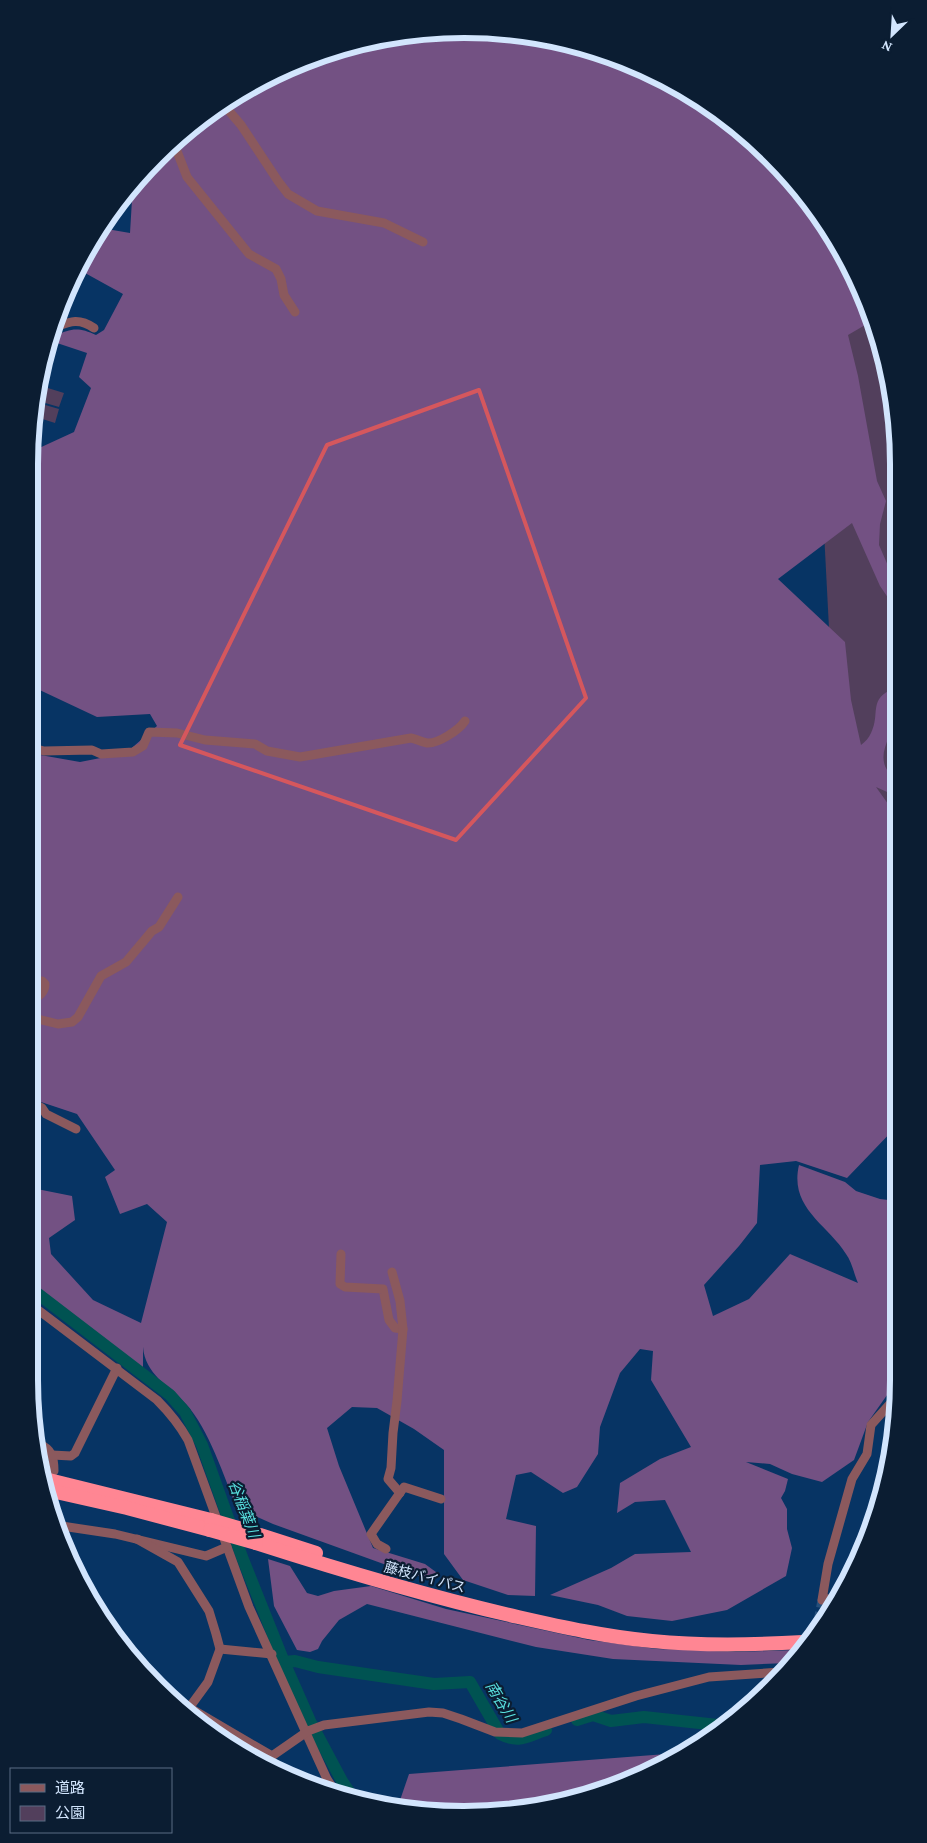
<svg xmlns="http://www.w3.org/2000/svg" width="927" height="1843" font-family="'Crimson Pro','Noto Sans JP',serif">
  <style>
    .green { fill: #523f5c }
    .forest { fill: #735183 }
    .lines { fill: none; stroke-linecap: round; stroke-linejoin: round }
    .river { stroke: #005352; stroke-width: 12 }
    .minor-tunnel { stroke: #254f7b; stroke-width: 9; stroke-dasharray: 9 4.5; stroke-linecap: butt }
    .minor { stroke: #8b595d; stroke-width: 9 }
    .highway { stroke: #ff8693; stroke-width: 14 }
    .highway-bridge { stroke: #ff8693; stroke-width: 14 }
    .marked { fill: none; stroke: #d5575d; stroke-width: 4; stroke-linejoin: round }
    .labels { text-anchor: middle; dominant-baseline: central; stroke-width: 4.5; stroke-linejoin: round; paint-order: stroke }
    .street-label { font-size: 14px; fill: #d2e5fd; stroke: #0b1d32 }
    .water-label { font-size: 15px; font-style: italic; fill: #58dfde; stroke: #0b1d32 }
    .rim { fill: none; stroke: #d2e5fd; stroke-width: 6 }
  </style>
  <rect width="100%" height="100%" fill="#073464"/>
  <g class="green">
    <path d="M867,305L894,406L896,843L837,783L816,377Z"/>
    <path d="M38,385L64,393L59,407L35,400Z"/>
    <path d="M35,402L59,409L55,423L33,416Z"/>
  </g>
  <g class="forest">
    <path d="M492,30L576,43L656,73L750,136L809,199L865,297L872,321L848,335L858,376L877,481L886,501L880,524L879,545L889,568L895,574V608L880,586L852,523L778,579L845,642L851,700L861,745C865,742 869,738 871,733C881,713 867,699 895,688C895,697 897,706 895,715C892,741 870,758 896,780V796L876,787L896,815L897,1126L847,1178L796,1161L760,1165L757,1223L739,1246L704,1285L713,1316L749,1299L790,1254L858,1283C854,1274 852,1262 846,1254C827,1224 789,1208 799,1165L845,1182L856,1191L880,1199L897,1201V1381L868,1422L854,1460L822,1482L792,1474L770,1464L746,1462L788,1479L785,1491L781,1498L787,1509V1529L792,1548L786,1576L727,1610L672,1621L627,1616L598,1605L550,1595L611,1568L635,1554L691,1552L665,1500L635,1502L617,1513L620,1483L660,1459L691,1447L651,1380L653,1351L640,1349L620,1373L600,1427L598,1454L577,1487L563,1493L531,1472L516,1475L506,1519L536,1526L535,1596L508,1595L463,1580L444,1554V1450L414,1429L377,1408L352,1407L327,1428L339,1466L373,1548L425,1564L440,1575L429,1579L403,1571L273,1524L237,1508C224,1477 209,1429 186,1404C169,1386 145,1374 143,1347V1368L29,1282V1172L39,1177L37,1189L72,1196L75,1220L49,1238L51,1254L93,1300L141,1323L167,1222L147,1204L120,1214L105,1177L115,1170L77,1114L29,1098V753L80,762L126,753L157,726L150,714L97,717L29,685L30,484L32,482L37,449L74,432L91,388L79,377L87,353L57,343L55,336C71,328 79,327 96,335L104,330L123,294L76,268L101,228L130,233L133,183L177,137L246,87L323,52L406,33Z"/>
    <path d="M895,618V657L888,650L890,623Z"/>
    <path d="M268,1559L290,1566L307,1593L318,1596L334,1591L371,1586L446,1609L589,1640L657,1649L736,1652L797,1650L788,1663L741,1665L613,1659L536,1647L367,1604L339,1620L322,1641L318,1649L310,1652L297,1650L274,1606Z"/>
    <path d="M679,1753L656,1769L521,1810L398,1806L409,1774Z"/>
  </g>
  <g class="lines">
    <g class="river">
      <path d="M29,1287L170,1395L185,1412L202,1445L242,1557L284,1662L310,1721L342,1781L354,1799"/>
      <path d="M284,1662L295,1661L318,1667L434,1684L470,1682L500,1734C519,1744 527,1736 546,1730"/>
      <path d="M577,1720L593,1715L611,1721L644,1717L718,1725"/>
    </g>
    <path class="minor-tunnel" d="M818,1621L822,1600"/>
    <g class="minor">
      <path d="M223,104L241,125L278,181L288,194L317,211L384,223L423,242"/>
      <path d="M173,141L187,177L249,254L276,269L281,279L284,295L295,312"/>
      <path d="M52,328C69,322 78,317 94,328"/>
      <path d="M29,747L44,751L92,750L101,754L133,752L143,746L149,732L177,733L205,740L255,744L267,751L300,757L411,738C416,739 422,742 427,743C438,744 459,730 465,721"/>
      <path d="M29,1002C37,997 45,994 45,984L42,981L29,984"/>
      <path d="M29,1017L58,1024L72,1022L78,1017L101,976L126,962L152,931L159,927L178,897"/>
      <path d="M29,1101L42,1108L46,1114L76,1129"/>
      <path d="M341,1254L340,1284L345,1287L383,1289L389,1320L395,1328L403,1329"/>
      <path d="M392,1272L400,1301L403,1329L397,1401L393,1433L391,1468L388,1479L400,1493"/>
      <path d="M29,1303L157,1400C169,1412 179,1424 188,1440L249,1607L327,1779L336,1793"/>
      <path d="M39,1444C52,1449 54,1458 54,1471"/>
      <path d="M52,1455L71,1456L75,1453L117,1368"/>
      <path d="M55,1525L115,1534L206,1556L227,1547"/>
      <path d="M137,1539L178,1562L209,1611L216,1634L220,1649L208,1682L189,1708"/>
      <path d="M386,1549L377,1544L371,1534L404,1487L441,1499"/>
      <path d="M835,1598L822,1600L828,1564L852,1479L867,1454L871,1425L897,1396"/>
      <path d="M220,1649L272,1654"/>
      <path d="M183,1704L272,1756"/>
      <path d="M265,1764L272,1756L308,1731L324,1725L429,1712L443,1713L461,1719L495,1732L522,1733L636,1696L709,1677L781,1672"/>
    </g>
    <g class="highway">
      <path d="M45,1479L211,1520"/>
      <path d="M47,1490L127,1508L210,1530"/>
      <path d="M260,1535L316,1553"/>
      <path d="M256,1543C343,1571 430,1597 518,1617C562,1627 607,1637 652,1641C702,1646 752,1645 803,1642"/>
    </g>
    <g class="highway-bridge">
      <path d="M211,1520L252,1532"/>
      <path d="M210,1530L256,1543"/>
    </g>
  </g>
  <path class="marked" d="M479,390L586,698L456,840L180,745L327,445Z"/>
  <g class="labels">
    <g class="street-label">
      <text transform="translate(425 1577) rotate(15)">藤枝バイパス</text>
    </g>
    <g class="water-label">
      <text transform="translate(244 1509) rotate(69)">谷稲葉川</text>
      <text transform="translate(501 1702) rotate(59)">南谷川</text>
    </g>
  </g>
  <path d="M0 0H927V1843H0ZM464 38H464A426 426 0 0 1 890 464V1380A426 426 0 0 1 464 1806H464A426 426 0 0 1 38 1380V464A426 426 0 0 1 464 38Z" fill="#0b1d32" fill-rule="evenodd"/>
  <path class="rim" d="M464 38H464A426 426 0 0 1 890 464V1380A426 426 0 0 1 464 1806H464A426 426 0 0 1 38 1380V464A426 426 0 0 1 464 38Z"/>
  <rect x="10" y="1768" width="162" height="65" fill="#0b1d32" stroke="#5b6d83"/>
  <rect x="20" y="1784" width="25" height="8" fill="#8b595d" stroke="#5b6d83"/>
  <text x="55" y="1793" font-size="15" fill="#d2e5fd">道路</text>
  <rect x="20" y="1806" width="25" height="15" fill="#523f5c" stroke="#5b6d83"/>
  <text x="55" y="1818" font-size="15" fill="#d2e5fd">公園</text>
  <g transform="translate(892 35) rotate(205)" stroke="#0b1d32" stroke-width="4" paint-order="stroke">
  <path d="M0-4L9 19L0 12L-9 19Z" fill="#d2e5fd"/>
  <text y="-8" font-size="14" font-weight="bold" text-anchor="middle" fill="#d2e5fd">N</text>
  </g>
</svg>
